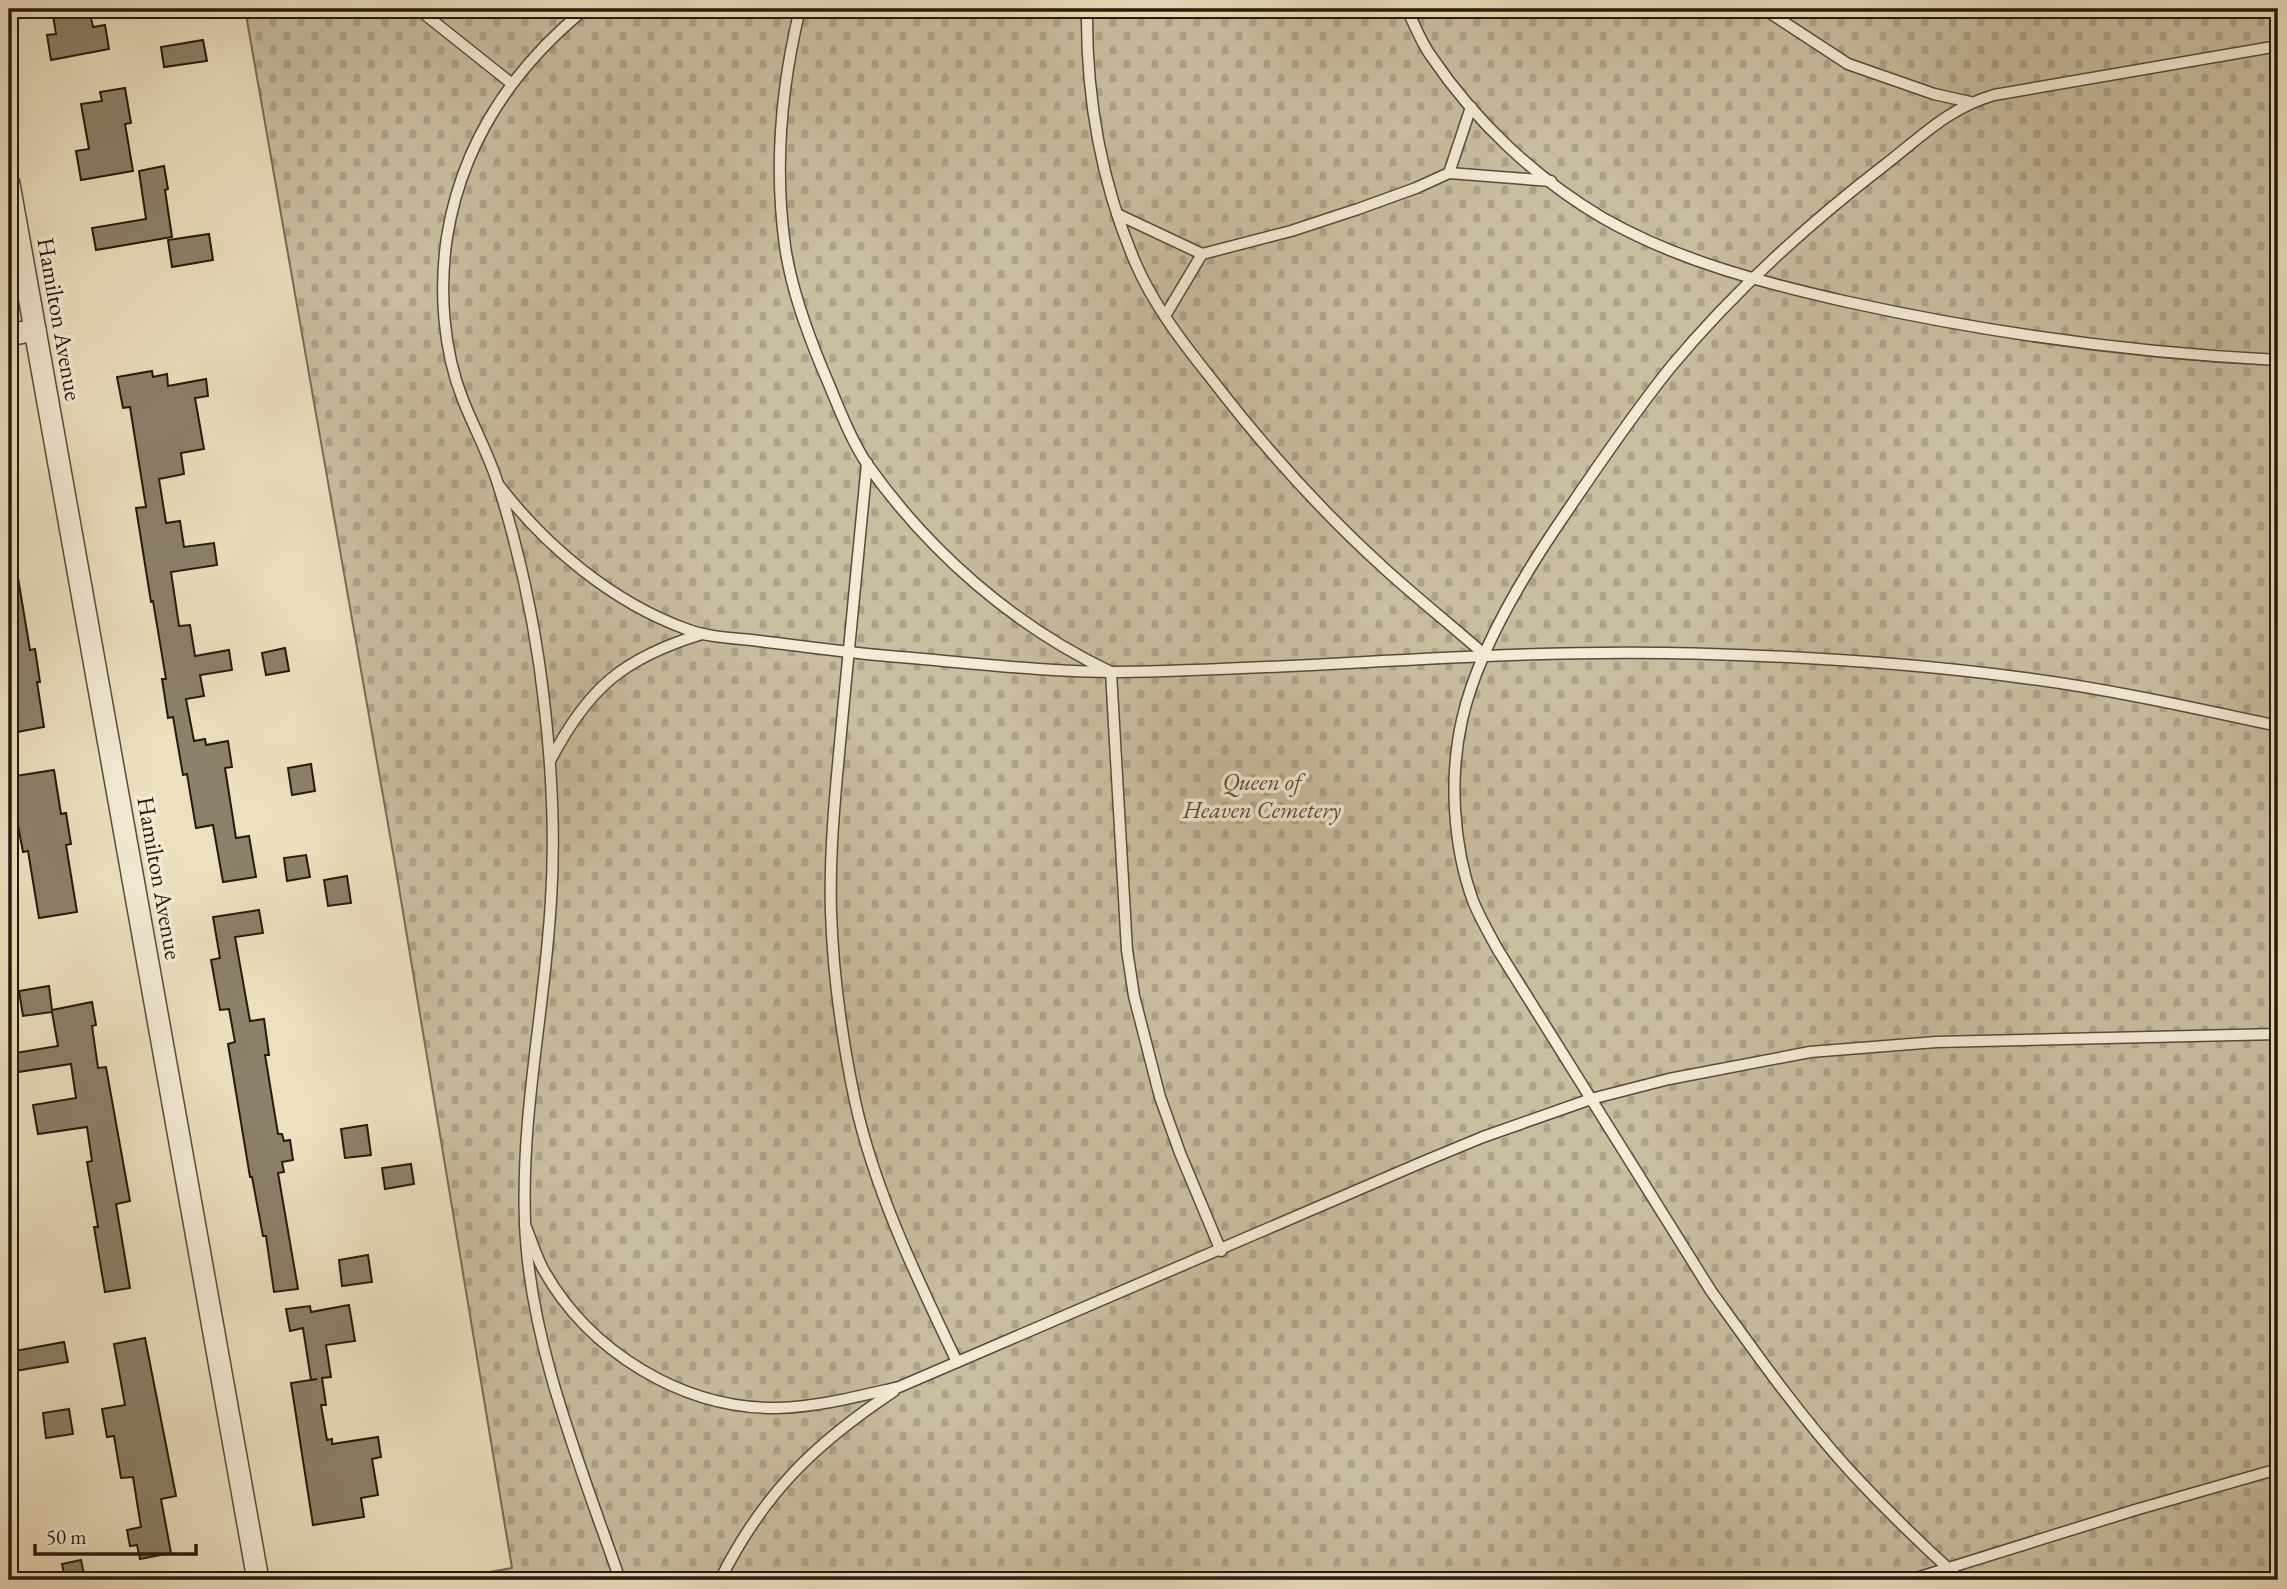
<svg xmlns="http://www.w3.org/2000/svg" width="2287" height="1589" font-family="'EB Garamond',serif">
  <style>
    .cemetery { fill: url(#cemetery-stones); stroke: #786c57; stroke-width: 2 }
    .building { fill: #8c816a; stroke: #251a0d; stroke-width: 2 }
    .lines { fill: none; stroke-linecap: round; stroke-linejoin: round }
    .lane-casing { stroke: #574c3a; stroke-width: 13 }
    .street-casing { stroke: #574c3a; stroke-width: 24 }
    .lane { stroke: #f3ebd5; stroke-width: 10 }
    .street { stroke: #f3ebd5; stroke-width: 21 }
    .labels { text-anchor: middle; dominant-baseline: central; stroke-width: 7; stroke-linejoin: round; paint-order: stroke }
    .street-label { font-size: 24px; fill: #251a0d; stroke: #f3ebd5 }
    .park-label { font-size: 24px; font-style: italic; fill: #574b39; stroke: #f3ebd5 }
  </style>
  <defs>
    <pattern id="cemetery-stones" width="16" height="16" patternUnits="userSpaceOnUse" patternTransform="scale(1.75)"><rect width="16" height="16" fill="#cabea1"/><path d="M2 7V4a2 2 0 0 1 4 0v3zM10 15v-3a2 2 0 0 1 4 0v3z" fill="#ada389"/></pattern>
  </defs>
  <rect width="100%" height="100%" fill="#ece0bf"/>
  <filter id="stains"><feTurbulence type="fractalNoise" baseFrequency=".00286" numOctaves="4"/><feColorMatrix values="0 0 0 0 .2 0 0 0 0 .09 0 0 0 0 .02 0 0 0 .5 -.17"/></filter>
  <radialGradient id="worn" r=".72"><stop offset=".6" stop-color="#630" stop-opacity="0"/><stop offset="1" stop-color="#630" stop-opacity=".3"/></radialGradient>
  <path class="cemetery" d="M245,9H2278V1580H446L512,1568L395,864Z"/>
  <g class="building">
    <path d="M52,9H89L93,27L105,25L109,49L51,60L47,35L56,34Z"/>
    <path d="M203,40L207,61L164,67L161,47Z"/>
    <path d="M125,88L131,123L125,124L133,171L81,180L76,151L89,149L81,104L102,101L100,92Z"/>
    <path d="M164,166L168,189L165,190L172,237L96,250L92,228L146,219L139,171Z"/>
    <path d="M209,234L213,260L172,267L168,240Z"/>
    <path d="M152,371L153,377L167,374L168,386L206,379L208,396L195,398L204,449L181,453L184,474L159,479L166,523L180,521L184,547L214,543L217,565L171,572L179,626L190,625L195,656L229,650L232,670L200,675L204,696L186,699L194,741L205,739L206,745L228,741L232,767L225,768L236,838L249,836L256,877L223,882L213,825L196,828L187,774L183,775L173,717L168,718L162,679H166L153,601L151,602L136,508L146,507L130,407L123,408L117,377Z"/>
    <path d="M18,578L30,650L35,649L40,682H37L44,727L17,732L9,680V579Z"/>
    <path d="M285,648L289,671L266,675L262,653Z"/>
    <path d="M311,764L315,791L292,795L288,768Z"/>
    <path d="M54,770L61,814L66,813L71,844L66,845L77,912L39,918L28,851L23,852L9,777Z"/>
    <path d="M306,855L310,877L287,881L284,858Z"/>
    <path d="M347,876L351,903L328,906L324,880Z"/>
    <path d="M259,910L263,933L235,937L250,1021L264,1019L269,1055H265L278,1134H282L284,1141L290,1140L293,1160L282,1162L284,1172L278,1173L298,1289L274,1292L266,1236H263L252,1177H250L228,1044L235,1042L229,1009L220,1010L211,960L220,958L213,917Z"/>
    <path d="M49,986L52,1010L92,1002L96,1025L92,1026L98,1068L106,1067L130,1201L116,1204L130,1288L105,1292L94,1227H98L87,1162L92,1161L87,1127L38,1134L33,1105L76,1098L71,1064L18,1072L15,1053L58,1046L52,1012L23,1016L19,991Z"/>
    <path d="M367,1125L371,1155L345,1158L341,1129Z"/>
    <path d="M411,1164L414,1184L385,1189L382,1168Z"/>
    <path d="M368,1255L372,1282L342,1286L339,1260Z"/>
    <path d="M349,1305L355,1341L326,1345L331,1377L322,1378L326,1405H321L327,1440L332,1439V1444L378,1437L381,1457L372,1459L378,1495L361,1498L364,1517L313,1525L291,1383L317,1379L311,1380L303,1328L290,1331L286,1309L310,1306L311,1312Z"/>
    <path d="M145,1338L176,1496L161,1499L171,1553L140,1559L137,1545L130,1546L127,1530L141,1527L133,1477L121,1478L114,1436L107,1437L102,1409L125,1405L114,1344Z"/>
    <path d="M64,1342L68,1362L9,1372V1352Z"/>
    <path d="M69,1409L73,1434L46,1438L43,1413Z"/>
    <path d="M81,1560L85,1580H65L62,1564Z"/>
  </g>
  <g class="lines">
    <g class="lane-casing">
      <g id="lane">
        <path d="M418,9L511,83"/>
        <path d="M585,9C513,68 462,143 447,237C439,290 443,350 463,400C474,428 489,455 498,484C521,557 537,634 545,710C552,773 555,838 551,900C545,1009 521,1111 525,1222C529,1342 581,1467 620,1580"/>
        <path d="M800,9C781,87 774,166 785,246C791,288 806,329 822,368C836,400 848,435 867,464C929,552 1014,626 1111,672L1127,950L1134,996L1160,1097L1180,1153L1221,1251"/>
        <path d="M1087,9C1086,95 1101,182 1135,262C1153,304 1182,342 1210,377C1262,445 1321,511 1385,569C1417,598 1452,626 1485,655"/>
        <path d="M1407,9C1414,24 1421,42 1431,56C1475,121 1535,178 1603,218C1678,261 1764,283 1848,302C1989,333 2134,353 2278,360"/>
        <path d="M1764,9L1848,64L1934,94L1970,102"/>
        <path d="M1449,173L1551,181"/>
        <path d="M1117,214L1202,254L1291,231L1358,209L1416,188L1449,173L1471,107"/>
        <path d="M1165,316L1202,254"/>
        <path d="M867,463C859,546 851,628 843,711C837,778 829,845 831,912C833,975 842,1039 855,1101C875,1192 917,1278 957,1362"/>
        <path d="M498,484C545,546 612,602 686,629C709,638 735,638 759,641C802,646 844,652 888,656C964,662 1042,672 1118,672C1300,670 1482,650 1664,653C1784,655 1904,662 2024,678C2109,689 2194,708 2278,726"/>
        <path d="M550,761C588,688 623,658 702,634"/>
        <path d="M525,1225C531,1239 536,1256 543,1269C589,1352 683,1409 777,1408C818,1407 860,1396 899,1387L1425,1161L1483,1137L1591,1099L1669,1079L1810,1052L1936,1042L2278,1034"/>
        <path d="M720,1580C763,1494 814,1444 894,1391"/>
        <path d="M1910,1580L2135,1510L2278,1469"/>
        <path d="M1961,1580C1922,1545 1885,1509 1850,1471C1799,1415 1755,1352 1711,1291L1498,950C1489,934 1480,918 1473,901C1453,846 1449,777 1462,720C1477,651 1526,571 1566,513C1599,464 1633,414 1670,368C1733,292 1808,224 1886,164C1922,136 1949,108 1994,95L2278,46"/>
      </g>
    </g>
    <g class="street-casing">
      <g id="street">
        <path d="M9,184L258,1580"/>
        <path d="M9,335L35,330"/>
      </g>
    </g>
    <use href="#lane" class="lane"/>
    <use href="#street" class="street"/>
  </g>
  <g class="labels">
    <g class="street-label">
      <text transform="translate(60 319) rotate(80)">Hamilton Avenue</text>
      <text transform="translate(160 878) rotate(80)">Hamilton Avenue</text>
    </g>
    <g class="park-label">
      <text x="1262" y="781">Queen of<tspan x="1262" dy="28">Heaven Cemetery</tspan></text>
    </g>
  </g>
  <rect width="2287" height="1589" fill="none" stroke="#ece0bf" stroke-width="35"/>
  <rect x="10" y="10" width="2266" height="1568" fill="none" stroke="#251a0d" stroke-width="3.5"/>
  <rect x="18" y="18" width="2252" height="1554" fill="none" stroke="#251a0d" stroke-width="2"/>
  <path d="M35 1544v10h161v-10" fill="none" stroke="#251a0d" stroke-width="3.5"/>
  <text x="46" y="1544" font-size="21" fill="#251a0d" stroke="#f3ebd5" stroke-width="5" paint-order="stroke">50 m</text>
  <rect width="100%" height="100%" filter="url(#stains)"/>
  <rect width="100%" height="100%" fill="url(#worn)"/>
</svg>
